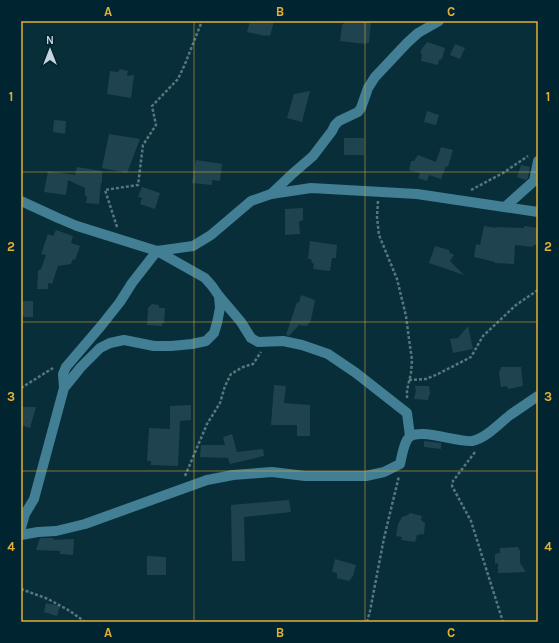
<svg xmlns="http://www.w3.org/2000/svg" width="559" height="643" font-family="Karla,sans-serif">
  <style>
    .building { fill: #204350 }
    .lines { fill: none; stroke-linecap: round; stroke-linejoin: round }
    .path { stroke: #587680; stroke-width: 2.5; stroke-dasharray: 3 2; stroke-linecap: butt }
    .minor { stroke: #427e94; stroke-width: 10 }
    .grid { fill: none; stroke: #e2af34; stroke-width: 1; stroke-opacity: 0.55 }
    .neatline { fill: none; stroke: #e2af34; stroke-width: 1.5 }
    .grid-label { font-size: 13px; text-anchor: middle; font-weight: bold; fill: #e2af34 }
  </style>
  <rect width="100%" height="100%" fill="#082e3a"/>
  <g class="building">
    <path d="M250,21H274L270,36L266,35L265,36L247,32Z"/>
    <path d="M346,21H371L369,43H366V44L340,41L342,25Z"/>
    <path d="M427,42L445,48L442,59L439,60L438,65L421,61L422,55L420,52Z"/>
    <path d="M455,44L465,48L460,59L450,55Z"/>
    <path d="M120,69L128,71L127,76L134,75L131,98L107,94L110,71L118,72Z"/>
    <path d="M310,91L302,122L287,118L294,94Z"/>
    <path d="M427,111L439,115L436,125L424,122Z"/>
    <path d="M54,120L66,121L65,134L53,132Z"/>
    <path d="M109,134L140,139L127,173L102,168Z"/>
    <rect x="344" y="138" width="20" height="17"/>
    <path d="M441,147L453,150L448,167L446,166L441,179L429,175L427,181L418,178L420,173L409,170L411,161H414L418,155L436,162Z"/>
    <path d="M196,160L222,164L220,181L212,180V185L192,183Z"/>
    <path d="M521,165L530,167L528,178L526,180L517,177Z"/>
    <path d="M77,167L102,171V183H101L99,204L86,203L87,196H85V188L68,180L66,195L44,192L48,171L75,175Z"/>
    <path d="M142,187L160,193L155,209L140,204L142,198L138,197Z"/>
    <path d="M303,208V220L299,222L300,234L285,235V209Z"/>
    <path d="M484,226L496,228V227L524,228V226L538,228V245H533V247L515,245L514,264L495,263V262L474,257L476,244L480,245Z"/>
    <path d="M56,230L73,236L71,243L80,246L75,260L73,259L71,264L58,266L52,284L48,283V289H37L38,271L41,269L46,255L41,254L48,234L53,236Z"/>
    <path d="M310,241L337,245L336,258H332L330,271L313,269L314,264L312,263L311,259H308Z"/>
    <path d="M435,246L449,250V252L454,255L450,261L464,275L429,263Z"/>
    <path d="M301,295L315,300L311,320L307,326L299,325L289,336L286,335L297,302L299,303Z"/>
    <path d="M21,301H33V317H24L21,315Z"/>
    <path d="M152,304L159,305V308H165L164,324L162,323V326L147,325L148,308Z"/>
    <path d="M468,326L473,349L453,353L450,339L458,338Z"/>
    <path d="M501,367H521L523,386L508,389L507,386L501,387L499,373Z"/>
    <path d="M274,385L286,386L284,403L310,405V436H297V425H271Z"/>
    <path d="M415,386H429L430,393L428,400L414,399L416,391Z"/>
    <path d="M191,405V420L180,421L178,466L151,465V461H147L149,428L170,429V406Z"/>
    <path d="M21,407H36L30,428L21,425Z"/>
    <path d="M232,434L237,452L263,449L264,456L230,464L228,458L200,457L201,445H225L223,437Z"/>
    <path d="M424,441L441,443V449L424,447Z"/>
    <path d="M289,500L291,512L244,517L245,561H232L231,505Z"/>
    <path d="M410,513L422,516L421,520L425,523L424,534L417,535L415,542L401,540L402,537L396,536L398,524L402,517L408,515Z"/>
    <path d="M40,538H52L55,540L74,539L73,555L60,554V551L36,550Z"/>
    <path d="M518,547L520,551V563L526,572L498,573V563L495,564V554L500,553V548Z"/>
    <path d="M147,556L166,557V575H147Z"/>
    <path d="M335,559L356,565L353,576L349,581L337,578V573L332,572Z"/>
    <path d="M46,603L60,606L57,616L44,612Z"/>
  </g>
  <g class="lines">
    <g class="path">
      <path d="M471,190L503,173L528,156"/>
      <path d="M378,201L377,217L379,235L397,279L406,316L409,339L412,360L411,373L407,390V398"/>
      <path d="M117,227L105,190L138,185L143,145L156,125L152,106L178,79L185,64L202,21"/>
      <path d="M409,380L426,379L438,374L471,357L483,336L516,305L538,290"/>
      <path d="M21,388L53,368"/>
      <path d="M475,452L453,481L452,486L471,521L503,622"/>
      <path d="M185,476L207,424L220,403L225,386L231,374L243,367L253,364L261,352"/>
      <path d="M21,589L48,599L70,611L85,622"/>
      <path d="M367,622L370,611L384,538L399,476"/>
    </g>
    <g class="minor">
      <path d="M271,194L291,175L313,156L332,131L335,125L339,121L358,112L361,108L368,88L375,77L407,43L418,33L439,21"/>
      <path d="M21,201L58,218L77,226L157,251L193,246L211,235L251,201L271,194L311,188L417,194L538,212"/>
      <path d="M505,207L534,181L538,161"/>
      <path d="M219,296L241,322L251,338L258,342L283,341L302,345L328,354L356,373L407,413L410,436"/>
      <path d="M21,528L25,514L34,499L64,388L81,367L100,348L110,343L124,340L154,346H171L192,344L206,341L214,333L217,323L220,308L219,296L212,286L205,278L157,251L132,283L120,302L101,326L66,367L63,374L64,388"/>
      <path d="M21,535L38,532L56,531L85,524L207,480L233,475L272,472L305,476H366L384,472L400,464C402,456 403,447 407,440C414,425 457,443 472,441C486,438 499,424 510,415C519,409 529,402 538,396"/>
    </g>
  </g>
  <path class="grid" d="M194,21V622M365,21V622M21,172H538M21,322H538M21,471H538"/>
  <rect width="559" height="643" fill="none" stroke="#002430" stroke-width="44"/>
  <g transform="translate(50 50)" stroke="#002430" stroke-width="3" paint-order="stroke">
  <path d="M0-3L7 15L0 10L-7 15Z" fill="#c3d6de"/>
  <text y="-6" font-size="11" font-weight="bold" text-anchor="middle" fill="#c3d6de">N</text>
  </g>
  <rect x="22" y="22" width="515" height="599" class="neatline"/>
  <g class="grid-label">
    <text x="108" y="16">A</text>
    <text x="280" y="16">B</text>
    <text x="451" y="16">C</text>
    <text x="11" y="101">1</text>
    <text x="548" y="101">1</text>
    <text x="11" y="251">2</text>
    <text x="548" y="251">2</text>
    <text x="11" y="401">3</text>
    <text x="548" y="401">3</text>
    <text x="11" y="551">4</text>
    <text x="548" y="551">4</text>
    <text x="108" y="637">A</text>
    <text x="280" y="637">B</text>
    <text x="451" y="637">C</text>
  </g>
</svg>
